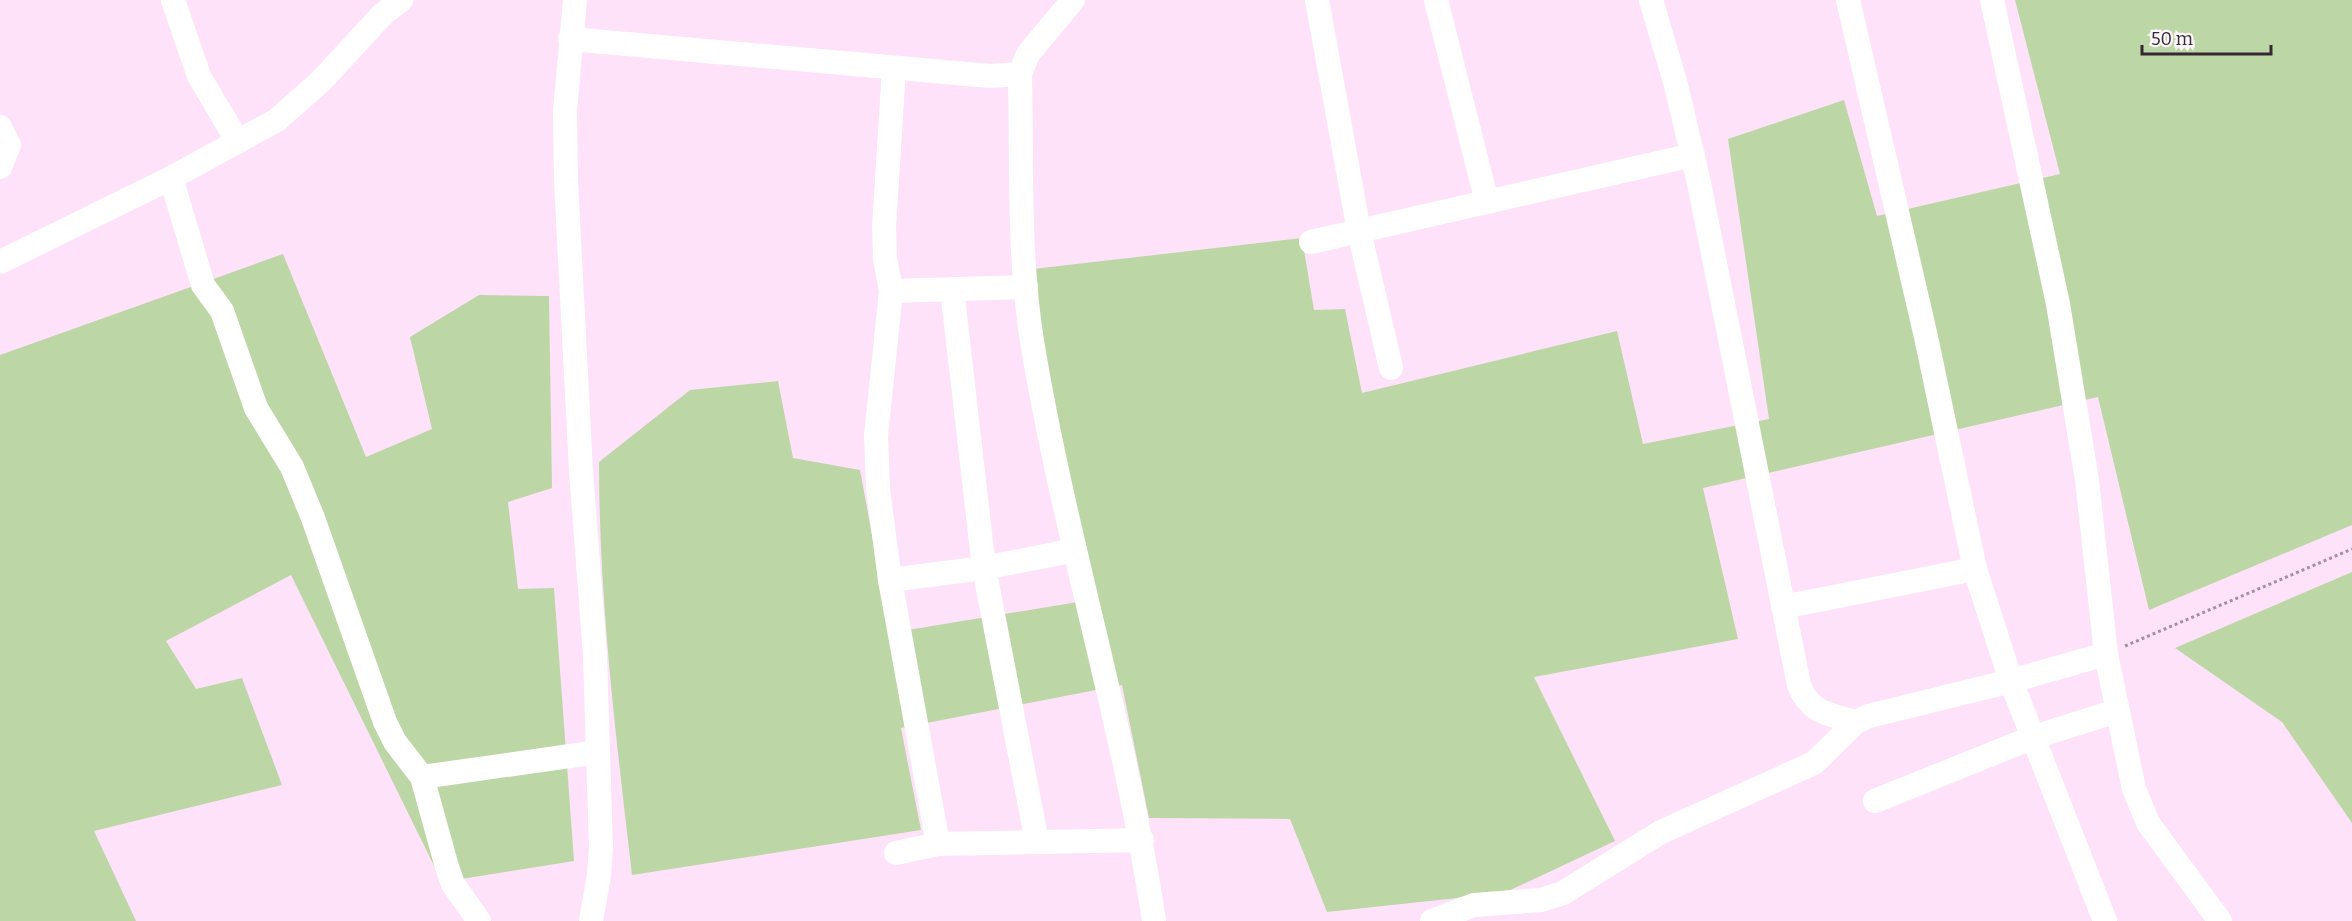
<svg xmlns="http://www.w3.org/2000/svg" width="2352" height="921" font-family="Bitter,serif">
  <style>
    .green { fill: #bcd7a5 }
    .lines { fill: none; stroke-linecap: round; stroke-linejoin: round }
    .path { stroke: #a590a2; stroke-width: 3; stroke-dasharray: 3 3; stroke-linecap: butt }
    .minor { stroke: #fff; stroke-width: 24 }
  </style>
  <rect width="100%" height="100%" fill="#fee2fa"/>
  <g class="green">
    <path d="M2015,0H2352V525L2149,610L2098,397L1703,488L1738,639L1534,677L1615,841L1504,893L1327,912L1290,819L1149,818L1122,685L901,728L921,830L632,875C616,738 599,600 599,462L690,390L778,381L793,458L860,470L890,633L1096,599L1043,352L1033,269L1302,238L1314,310L1345,309L1362,393L1617,331L1643,444L1769,419L1728,139L1844,100L1877,216L2060,174Z"/>
    <path d="M283,254L366,457L432,429L410,337L479,295L549,296L552,488L508,502L518,589L554,588L574,861L442,882L291,575L166,641L196,689L242,678L282,785L94,831L136,921H0V355Z"/>
    <path d="M2352,572V823L2282,722L2175,648Z"/>
  </g>
  <g class="lines">
    <path class="path" d="M2125,646L2352,549"/>
    <g class="minor">
      <path d="M173,0L199,76L238,142"/>
      <path d="M575,0L565,111L566,181L581,471L595,655L601,848L599,875L591,921"/>
      <path d="M1073,0L1028,54L1020,74C1022,162 1018,253 1032,341C1064,536 1125,726 1154,921"/>
      <path d="M1317,0L1359,231L1391,368"/>
      <path d="M1436,0L1487,202"/>
      <path d="M1651,0L1676,85L1699,183L1799,685C1810,714 1829,714 1856,722"/>
      <path d="M1848,0L1926,337L1975,569L2011,681L2105,921"/>
      <path d="M1992,0L2058,304L2087,480L2106,654L2134,789L2148,823L2220,921"/>
      <path d="M570,39L990,76L1020,74"/>
      <path d="M894,68L884,227L885,259L891,291L876,436L878,489L890,580L938,844"/>
      <path d="M0,127L9,145L0,167"/>
      <path d="M171,178L203,285L222,311L256,408L292,467L313,518L385,722L395,742L422,777L447,867L453,884L479,921"/>
      <path d="M1311,242L1693,155"/>
      <path d="M0,262L171,178L277,120L321,81L382,15L401,0"/>
      <path d="M952,289L984,568L1037,842"/>
      <path d="M891,291L1026,287"/>
      <path d="M890,580L984,568L1075,550"/>
      <path d="M1783,607L1975,569"/>
      <path d="M422,777L598,752"/>
      <path d="M1875,801L2034,737L2117,711"/>
      <path d="M896,853L938,844L1142,840"/>
      <path d="M1432,921L1474,905L1541,900L1563,893L1661,832L1814,763L1856,722L1869,716L2011,681L2106,654"/>
    </g>
  </g>
  <path d="M2142 45v9h129v-9" fill="none" stroke="#342933" stroke-width="3"/>
  <text x="2151" y="45" font-size="18" fill="#342933" stroke="#fdf7fc" stroke-width="4.5" paint-order="stroke">50 m</text>
</svg>
